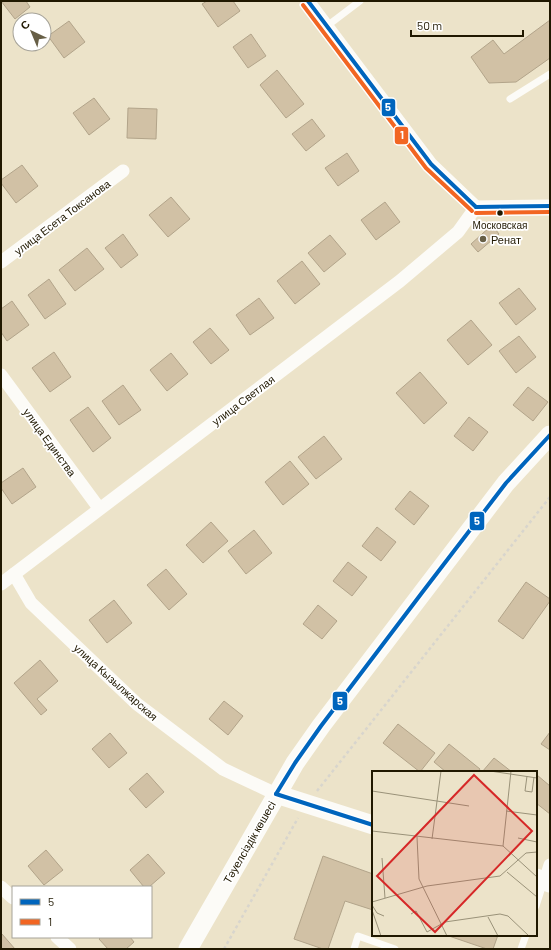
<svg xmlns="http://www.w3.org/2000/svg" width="551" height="950" font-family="Barlow,sans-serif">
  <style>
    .building { fill: #d1c1a5; stroke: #b2a48a }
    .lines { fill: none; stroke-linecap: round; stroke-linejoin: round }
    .path { stroke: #d8d5cd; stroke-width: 2.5; stroke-dasharray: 3 3; stroke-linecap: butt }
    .lane { stroke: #fcfbf7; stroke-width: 7 }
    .street { stroke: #fcfbf7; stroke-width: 13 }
    .secondary { stroke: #fcfbf7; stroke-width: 19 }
    .bus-1-casing { stroke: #fff; stroke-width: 7 }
    .bus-2-casing { stroke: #fff; stroke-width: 7 }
    .bus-1 { stroke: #0065bd; stroke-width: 4 }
    .bus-2 { stroke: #f26522; stroke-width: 4 }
    .bus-dot { fill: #201800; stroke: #fff; stroke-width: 1.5 }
    .poi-dot { fill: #675f46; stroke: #fff; stroke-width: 1.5 }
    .labels { text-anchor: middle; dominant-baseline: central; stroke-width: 3.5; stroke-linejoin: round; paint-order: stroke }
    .bus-label { font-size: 10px; fill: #201800; stroke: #fff }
    .street-label { font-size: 11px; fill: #201800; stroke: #fff }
    .poi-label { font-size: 11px; fill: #201800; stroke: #fff; text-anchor: start }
    .inset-road { fill: none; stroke: #9a9279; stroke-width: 1 }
    .view { fill: #d62828; fill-opacity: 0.15; stroke: #d62828; stroke-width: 2 }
    .inset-edge { fill: none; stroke: #201800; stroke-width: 2 }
    .line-badge { stroke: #fff; stroke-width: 1.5 }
    .badge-label { font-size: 11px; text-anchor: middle; font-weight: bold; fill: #fff }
  </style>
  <rect width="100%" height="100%" fill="#ece3c9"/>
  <g class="building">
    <path d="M1,1H26L30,7L15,19Z"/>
    <path d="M207,1H233L240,11L218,27L202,4Z"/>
    <path d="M550,20V58L516,82L489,83L471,57L493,40L504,54Z"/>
    <path d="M69,21L85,42L64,58L48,36Z"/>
    <path d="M251,34L266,56L248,68L233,47Z"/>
    <path d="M277,70L304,104L286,118L260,85Z"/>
    <path d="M94,98L110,119L89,135L73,113Z"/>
    <path d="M128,108L157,109L156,139L127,138Z"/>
    <path d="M312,119L325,136L306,151L292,134Z"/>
    <path d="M347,153L359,171L338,186L325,168Z"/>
    <path d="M22,165L38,186L16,203L1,183V180Z"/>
    <path d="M171,197L190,219L168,237L149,215Z"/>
    <path d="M385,202L400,222L376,240L361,220Z"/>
    <path d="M492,225L499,234L478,252L471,244Z"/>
    <path d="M123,234L138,255L121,268L105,248Z"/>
    <path d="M330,235L346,254L324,272L308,253Z"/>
    <path d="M87,248L104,269L75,291L59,270Z"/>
    <path d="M302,261L320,284L295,304L277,281Z"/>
    <path d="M49,279L66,304L45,319L28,295Z"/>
    <path d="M519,288L536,309L516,325L499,303Z"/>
    <path d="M259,298L274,318L250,335L236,315Z"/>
    <path d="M12,301L29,325L7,341L1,332V309Z"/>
    <path d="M471,320L492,345L468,365L447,340Z"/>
    <path d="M210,328L229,350L211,364L193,342Z"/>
    <path d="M519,336L536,357L516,373L499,351Z"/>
    <path d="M54,352L71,377L50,392L32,368Z"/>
    <path d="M171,353L188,374L167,391L150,370Z"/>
    <path d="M420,372L447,403L424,424L396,393Z"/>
    <path d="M123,385L141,410L119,425L102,401Z"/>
    <path d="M528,387L548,402L533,421L513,405Z"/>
    <path d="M88,407L111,438L93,452L70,420Z"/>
    <path d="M469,417L488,432L473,451L454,436Z"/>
    <path d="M324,436L342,459L316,479L298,457Z"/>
    <path d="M290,461L309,484L283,505L265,482Z"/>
    <path d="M23,468L36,487L12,504L1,488V483Z"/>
    <path d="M410,491L429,506L414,525L395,509Z"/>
    <path d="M211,522L228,541L203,563L186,545Z"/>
    <path d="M377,527L396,542L381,561L362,546Z"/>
    <path d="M254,530L272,553L246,574L228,551Z"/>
    <path d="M348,562L367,577L352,596L333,581Z"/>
    <path d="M166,569L187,594L169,610L147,585Z"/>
    <path d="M526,582L550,599V601L523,639L498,621Z"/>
    <path d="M114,600L132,623L107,643L89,620Z"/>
    <path d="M318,605L337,621L322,639L303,624Z"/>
    <path d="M40,660L58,681L37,699L47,710L41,715L14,683Z"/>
    <path d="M224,701L243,716L228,735L209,719Z"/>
    <path d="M398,724L435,753L420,772L383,743Z"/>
    <path d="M550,732V750L541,744Z"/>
    <path d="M110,733L127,753L109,768L92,749Z"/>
    <path d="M449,744L480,769L478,772H446L434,762Z"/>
    <path d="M494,758L512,772H482Z"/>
    <path d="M147,773L164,792L146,808L129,789Z"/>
    <path d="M537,775L550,786V814L536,803Z"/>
    <path d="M46,850L63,870L44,885L28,866Z"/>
    <path d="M148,854L165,873L149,887H144L130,870Z"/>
    <path d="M323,856L373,874V910L345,901L328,949H323L294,939Z"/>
    <path d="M2,934L15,949H1V935Z"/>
    <path d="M446,935H498L493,949H487Z"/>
    <path d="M101,937H130L134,942L126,949H108L99,939Z"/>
  </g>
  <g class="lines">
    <g class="path">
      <path d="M317,791L550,497"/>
      <path d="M224,949L298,818"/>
    </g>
    <g class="lane">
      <path d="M327,26L360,1"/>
      <path d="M510,99L550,74"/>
      <path d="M536,906L544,881"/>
      <path d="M354,949L358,936L395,949"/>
      <path d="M521,949L526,935"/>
    </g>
    <g class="street">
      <path d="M308,1L431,164L476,207"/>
      <path d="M476,207L550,206"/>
      <path d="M1,262L123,171"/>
      <path d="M1,375L99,508"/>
      <path d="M14,574L31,603L137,704L223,769L276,794"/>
      <path d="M1,584L400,281L458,232L476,207"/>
      <path d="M545,881L550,865"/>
      <path d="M1,887L13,898"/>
      <path d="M57,937L70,949"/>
    </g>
    <g class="secondary">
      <path d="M276,794L373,825"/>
      <path d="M536,878L550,883"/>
      <path d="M188,949L295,763L321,726L506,483L550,435"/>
    </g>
    <g class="bus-1-casing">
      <g id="bus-1">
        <path d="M308,1L431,164L476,207"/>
        <path d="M476,207L550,206"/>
        <path d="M276,794L295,763L321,726L421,594L506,483L550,435"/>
        <path d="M276,794L373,825"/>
      </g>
    </g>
    <g class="bus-2-casing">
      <g id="bus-2">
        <path d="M303,5L426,168L472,211"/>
        <path d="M476,213L550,212"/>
      </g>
    </g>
    <use href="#bus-1" class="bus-1"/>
    <use href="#bus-2" class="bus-2"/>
  </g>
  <circle class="bus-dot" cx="500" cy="213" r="3.5"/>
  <circle class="poi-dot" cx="483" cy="239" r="4"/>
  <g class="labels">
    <g class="bus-label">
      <text x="500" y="225">Московская</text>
    </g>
    <g class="street-label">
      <text transform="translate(62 217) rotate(-37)">улица Есета Токсанова</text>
      <text transform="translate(243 400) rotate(-37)">улица Светлая</text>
      <text transform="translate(50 442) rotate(54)">улица Единства</text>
      <text transform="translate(116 682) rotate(42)">улица Кызылжарская</text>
      <text transform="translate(249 842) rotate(-60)">Тәуелсіздік көшесі</text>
    </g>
    <g class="poi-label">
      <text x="491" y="239">Ренат</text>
    </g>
  </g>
  <g transform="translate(372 771)">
    <rect width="165" height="165" fill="#ece3c9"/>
    <path class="inset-road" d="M118,0L165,7M155,5L153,20L160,21L162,6M0,20L97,35M134,40L165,44M0,60L131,75M45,66L47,108L75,165M146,67L165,71M60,68L69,0M131,75L139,0M131,75L165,106M10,87L13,127M135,101L165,126M0,131L55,115L128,105L154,82L165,81M0,134L5,142L12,145M0,139L9,165M39,143L44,140L55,161L73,151L128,143L136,145L157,165M116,146L126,165"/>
    <path class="view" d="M102,4L160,60L63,161L5,105Z"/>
    <rect width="165" height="165" class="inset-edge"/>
  </g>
  <g class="line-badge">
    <rect x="381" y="98" width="15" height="19" rx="4" fill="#0065bd"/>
    <rect x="394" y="126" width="15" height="19" rx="4" fill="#f26522"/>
    <rect x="469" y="511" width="16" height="20" rx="4" fill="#0065bd"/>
    <rect x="332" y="691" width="16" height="20" rx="4" fill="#0065bd"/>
  </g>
  <g class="badge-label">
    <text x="388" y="111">5</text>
    <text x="402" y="139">1</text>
    <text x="477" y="525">5</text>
    <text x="340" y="705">5</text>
  </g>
  <rect width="551" height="950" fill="none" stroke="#201800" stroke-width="4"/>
  <rect x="12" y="886" width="140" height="52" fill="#ffffff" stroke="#a6a399"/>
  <rect x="20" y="899" width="20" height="6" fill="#0065bd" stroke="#a6a399"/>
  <text x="48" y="906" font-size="12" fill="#201800">5</text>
  <rect x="20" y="919" width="20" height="6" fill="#f26522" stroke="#a6a399"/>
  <text x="48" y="926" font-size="12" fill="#201800">1</text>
  <g transform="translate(32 32) rotate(316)"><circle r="19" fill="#ffffff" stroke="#a6a399"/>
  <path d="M0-3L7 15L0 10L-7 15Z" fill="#675f46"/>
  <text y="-6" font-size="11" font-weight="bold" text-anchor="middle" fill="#201800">С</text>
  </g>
  <path d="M411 30v6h112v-6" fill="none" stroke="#201800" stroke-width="2"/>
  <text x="417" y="30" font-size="12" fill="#201800" stroke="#ffffff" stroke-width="3" paint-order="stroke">50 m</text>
</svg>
